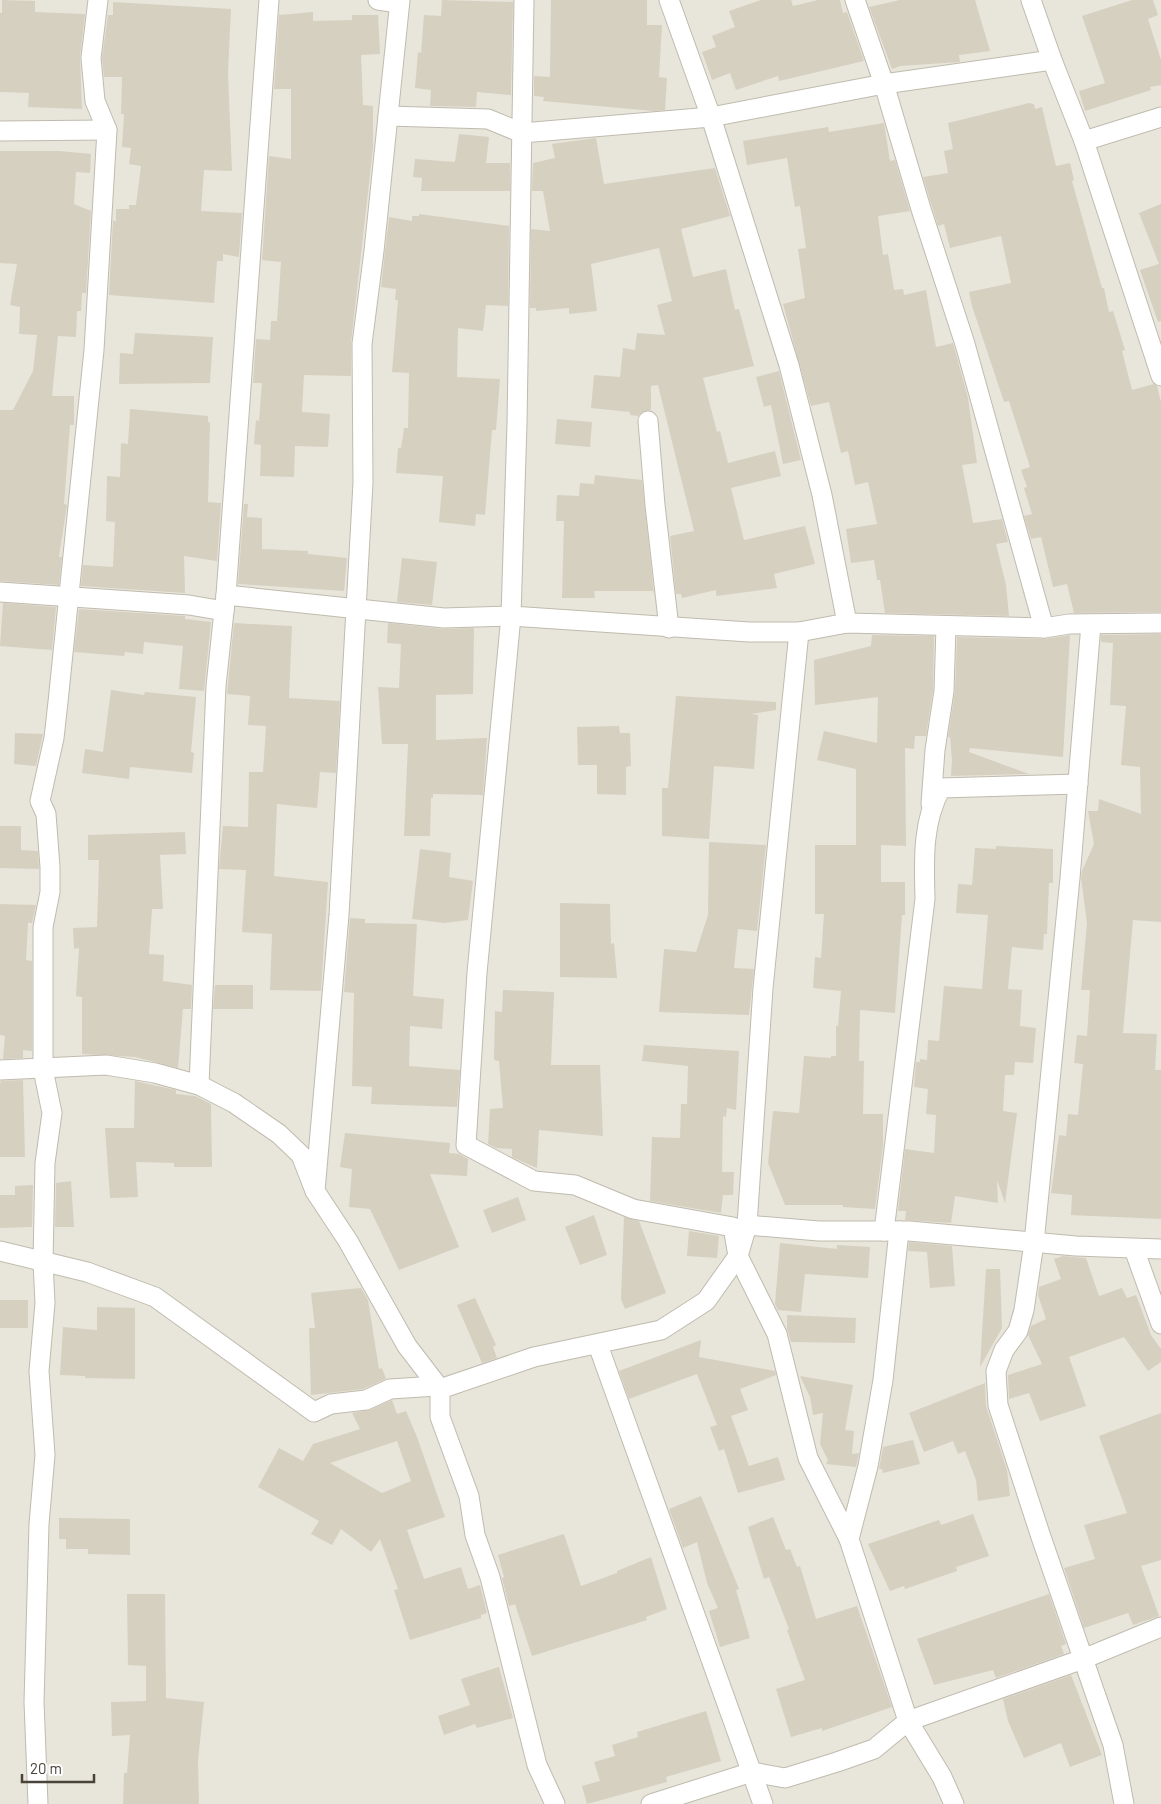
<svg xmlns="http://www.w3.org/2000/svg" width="1161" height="1804" font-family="Barlow,sans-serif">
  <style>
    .residential { fill: #e8e5da }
    .building { fill: #d6d0c1; fill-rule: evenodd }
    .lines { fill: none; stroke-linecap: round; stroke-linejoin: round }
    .street-casing { stroke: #c0bbae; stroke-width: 21 }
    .street { stroke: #fff; stroke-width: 19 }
  </style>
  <rect width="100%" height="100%" fill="#f5f3eb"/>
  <rect class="residential" x="0" y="0" width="1161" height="1804"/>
  <g class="building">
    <path d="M2,0L35,1V12L85,14L80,57L82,109L28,107L29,93L0,92V13H2Z"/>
    <path d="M442,0L513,2L511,95L477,92L476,107L430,106L431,90L415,88L418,52L421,53L424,15L441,16Z"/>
    <path d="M551,0H647V25H662L659,77L667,78L665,110L653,111L543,101L544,97L534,96V76L550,77Z"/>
    <path d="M761,0H791L793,6L818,0H840L843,13L847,12L864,61L779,81L778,76L736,90L730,73L712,80L702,52L716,47L712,36L735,27L729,11Z"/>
    <path d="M900,0H975L990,51L959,55L960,62L900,66L892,69L869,7Z"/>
    <path d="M1132,0H1153L1158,15L1148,19L1161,60V85L1150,87L1151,90L1085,111L1079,91L1105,83L1082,16Z"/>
    <path d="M113,2L231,9L228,73L232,171L204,170L201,211L242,213L239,257L223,254V261H217L214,303L109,295L113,220L116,222V209H129V205H136L141,166L129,164L131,148L122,147L124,114H121L122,77H104L102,58L108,15H113Z"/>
    <path d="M313,12V21L352,20V15H378L380,54L361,55L363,105L373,106V148L351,343V376L304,375L302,412L330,414L328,447L295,446L294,477L260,476L261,445L254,444L256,420L259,421L262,383H253L256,339L270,340L271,321H277L281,262L262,260L269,156L291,159V89H274L279,15Z"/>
    <path d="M1029,103L1034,104L1035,109L1042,107L1056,166L1070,163L1074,180L1072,181L1102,288H1104L1109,312L1113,311L1125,350L1122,351L1132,390L1154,384L1157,386L1161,402V612L1074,613L1067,584L1053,587L1041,537L1031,539L1024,516L1032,514L1024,488L1027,487L1021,470L1030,467L1009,401L1004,402L972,306L969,292L1011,283L1001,236L950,248L944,224L938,226L923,177L948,173L944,151L953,149L948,123Z"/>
    <path d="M884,123L890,161L895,160L910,211L878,216L883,255L888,254L894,290L903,289L904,295L926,290L936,347L953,343L968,398L977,463L962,465L970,506L973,523L1002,519L1008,542L996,544L1006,585L1009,616L885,613L880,580H877L874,560L851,563L846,529L877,524L868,482L855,485L848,451L841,453L829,402L811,406L783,304L805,298L798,249L806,248L800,206L795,207L787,158L747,165L743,141L828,127L829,132Z"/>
    <path d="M459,134L489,137L486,163H510V191H421L422,178L413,177L415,159L455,162Z"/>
    <path d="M596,138L604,184L715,168L730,216L681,229L693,277L726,269L735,310L739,309L754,366L703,378L717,432L720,431L728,463L775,451L781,476L731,488L744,540L805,526L815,564L774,574L777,588L716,596V590L682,598L681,594H676L670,536L694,531L658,385L651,386V410L642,412L638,416L630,415V412L591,408L594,375L620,377L623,348L635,350L637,333L665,335L657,305L672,301L659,248L591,264L597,311L569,314V308L536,311V308H530L531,229L550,231L543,191H532L533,163L555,158L552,144Z"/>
    <path d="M0,151H60L91,154L90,173L76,172L74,204L91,211L86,293H82L81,311H77L76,337L58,336L52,396H74V425H70L64,504L67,505L59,557H62L59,585L0,581V410H13L33,371L37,335L19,334L20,307L10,305L17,264L0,263Z"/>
    <path d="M1161,204V321L1158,322L1140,270L1159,264L1139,213Z"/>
    <path d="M419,214L509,226L508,306L486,305L483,331L458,328L457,377L500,379L496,430H492L485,515L476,514L475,526L439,522L443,476L396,473L398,448H401L404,428H408L409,373L392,372L398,300H395L396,289L381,287L389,217L412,221V216H419Z"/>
    <path d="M135,333L213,337L210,383L119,384L120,353L133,354Z"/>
    <path d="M779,371L801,460L783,464L771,405L764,407L756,377Z"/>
    <path d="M130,409L208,416V422L210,423L208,502L221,503L217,561L184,556L185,593L81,586L83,565L113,567L115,522L106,521L107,476L120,477L121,443L128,444Z"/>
    <path d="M557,419L592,422L590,447L555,444Z"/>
    <path d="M595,475L642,480L654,594L653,591H594L595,598H562L564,521H556L557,495L579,496L580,483L594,484Z"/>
    <path d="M244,504H248L247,517L262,518V549L308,551V554L347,558L344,591L238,584Z"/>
    <path d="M402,558L437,562L432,605L397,602Z"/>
    <path d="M3,603L56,607L52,650L0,646Z"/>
    <path d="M79,609L185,616V619L211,622L204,691L179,689L183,646L144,642L143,654L125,652L124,656L74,652Z"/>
    <path d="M234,623L292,626L289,698L340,701L336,773L320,772L317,808L277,804L274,876L328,882L321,991L270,990L272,934L242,932L246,870L219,869L223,826L248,827L249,772H263L266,726L248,725L250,696L227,694Z"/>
    <path d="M388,623L443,629L474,628L473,694L436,695V740L487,738L483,795L433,794V798H431L430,836H404L408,744H382L378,687L399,688L401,644L387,643Z"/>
    <path d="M1161,634V922L1133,920L1123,1033L1157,1034L1155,1070H1161V1219L1071,1215L1072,1195L1051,1193L1059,1135L1066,1136L1068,1114L1078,1115L1083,1064L1074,1063L1077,1035L1087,1036L1090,990H1081L1087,923L1081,878L1082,871L1094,844L1088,811H1098L1099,799L1141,814L1140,767L1121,765L1126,706L1110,705L1113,643L1101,642V635Z"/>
    <path d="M872,635L934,636L933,690L926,736H915L914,749L905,748L906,846L881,845V882H905V915H902L895,1013L860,1010L859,1061H864L863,1114H883V1146L875,1209L843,1207V1205H785L768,1163L773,1111L799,1113L804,1056L831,1058V1056H836V1026H838L841,991L813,988L815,957L821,958L824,914H815V845H856V769L817,760L824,731L877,743L878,697L815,705L814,660L871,646Z"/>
    <path d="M1070,635L1063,757L970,748L969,752L1029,774L951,776L952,760L950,737H948L955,691L957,637L1044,639Z"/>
    <path d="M111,690L144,695L145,692L196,697L191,752L194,753L192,773L130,767L129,779L82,773L85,749L103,752Z"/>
    <path d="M676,696L776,702V710L751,714L758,715L754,769L714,766L709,839L662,836V788H668Z"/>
    <path d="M619,726L620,733H630L631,766L626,767V795L597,794V765H578L577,727Z"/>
    <path d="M15,733L43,734L36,766L14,764Z"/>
    <path d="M0,826H21V850L38,851L39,869L0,868Z"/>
    <path d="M185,832L186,854L160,855L163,909H152L149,954L164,955L163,981L192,985L191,1009H183L178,1068L135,1057L82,1054V997L76,996L79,948L74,949L73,928L97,927L99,860H88V835Z"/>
    <path d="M709,842L766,845L757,931L738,929L734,968L754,969L749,1015L659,1012L664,949L696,952L708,915Z"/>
    <path d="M996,846L1053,849V883H1049L1047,934H1044L1043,950L1012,947L1008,989L1022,990L1020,1026L1036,1028L1033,1063L1015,1062L1014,1075H1005L1003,1111L1017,1113L1005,1203L997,1180L998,1203L955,1196L951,1223L905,1220L906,1211H898L905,1149L934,1153L936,1115L926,1114L928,1089L914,1087L916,1062H920V1059L927,1060L928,1040L939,1041L944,986L982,989L988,915L956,913L958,884L972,885L975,848L996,849Z"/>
    <path d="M420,849L451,853L449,877L473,881L468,920L444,923L412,919Z"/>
    <path d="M560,903L610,904L611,944L614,943L617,978L560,977Z"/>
    <path d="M0,904L36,905L32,923H28L26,960L32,961V1051L23,1050V1058L3,1059L5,1036L0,1035Z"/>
    <path d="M350,918L365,919V923L417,924L413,996L444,999L442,1029L410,1026L409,1066L460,1070L457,1107L371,1104L372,1087L352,1086L354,993L344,992Z"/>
    <path d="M215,985H253V1009H213Z"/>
    <path d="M503,990L554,992L551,1065H600L603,1136L539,1130L537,1168L512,1157V1149L496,1148L488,1144L490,1109L503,1108L499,1061L494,1060L495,1011L502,1012Z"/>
    <path d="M644,1045L739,1051L736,1110L727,1108L726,1117L723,1116L722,1172H734L733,1195H723L721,1213L650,1201L652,1137L680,1138L681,1104H687L688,1066L642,1061Z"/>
    <path d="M23,1080L25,1157H0V1084L1,1081Z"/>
    <path d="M135,1081L176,1090V1094L195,1096L211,1104L212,1167H174V1163L136,1162L138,1197L110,1198L105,1128H134Z"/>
    <path d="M345,1133L450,1143L449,1153L459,1154L468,1159L467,1176L430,1174L459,1247L399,1270L370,1209L349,1207L352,1169L340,1167Z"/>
    <path d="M71,1181L74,1227H55L56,1183Z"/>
    <path d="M33,1185L32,1227L0,1228V1195H15V1186Z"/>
    <path d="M518,1197L526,1220L492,1233L483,1210Z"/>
    <path d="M594,1215L607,1255L580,1265L565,1227Z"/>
    <path d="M624,1217L639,1221L666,1293L625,1309L621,1299Z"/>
    <path d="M689,1231L719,1236L717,1258L687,1256Z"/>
    <path d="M909,1242L952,1246L955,1286L930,1288L927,1252L908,1251Z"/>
    <path d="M780,1243L837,1249V1245L870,1247L868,1278L805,1274L801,1312L778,1310L775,1304Z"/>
    <path d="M1063,1256L1086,1258L1099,1296L1122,1288L1127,1298L1136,1295L1151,1335L1161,1349V1362L1148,1371L1124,1337L1069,1357L1086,1406L1040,1421L1029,1393L1009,1399L1008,1375L1042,1364L1028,1335L1031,1326L1046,1319L1038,1295L1039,1287L1061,1279L1054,1259Z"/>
    <path d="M986,1269H1000L1002,1328L980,1367Z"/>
    <path d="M361,1288L368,1300L379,1369L382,1368L386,1379L363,1389L311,1395L309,1328H315L311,1293Z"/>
    <path d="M475,1298L496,1345L493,1347L497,1358L482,1363L457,1305Z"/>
    <rect x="0" y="1300" width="28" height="28"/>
    <path d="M97,1307L135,1308V1379L85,1378V1376L60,1375L63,1327L97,1330Z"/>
    <path d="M787,1315L856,1318L855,1343L791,1342L787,1329Z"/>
    <path d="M701,1340L699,1357L775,1371L776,1375L740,1389L748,1410L731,1416L749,1466L778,1457L785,1480L738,1493L724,1449L719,1451L710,1427L717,1425L697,1374L629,1399L619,1371Z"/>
    <path d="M800,1376L853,1385L845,1430L854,1431L852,1454L859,1453L856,1467L826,1464L828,1460L820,1444L823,1413L813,1415L810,1397Z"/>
    <path d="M985,1383L986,1406L1007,1470L1010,1496L978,1501L976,1480L965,1451L958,1454L953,1441L924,1452L909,1413Z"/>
    <path d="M392,1400L397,1414L406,1411L417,1437L445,1517L407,1530L424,1579L461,1567L468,1589L480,1585L487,1613L481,1615V1618L410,1640L394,1590L398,1589L380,1539L371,1552L341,1529L332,1545L311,1534L319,1521L258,1487L279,1448L303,1461L313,1444L360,1429L352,1413L370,1410ZM397,1441L411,1481L382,1493L330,1463Z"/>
    <path d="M1161,1413V1560L1141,1566L1159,1616L1133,1625L1128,1613L1084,1628L1064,1568L1095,1559L1084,1525L1127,1513L1099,1436Z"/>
    <path d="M913,1440L920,1464L883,1473L882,1469H879L883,1447Z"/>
    <path d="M701,1496L739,1589L736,1590L750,1638L720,1647L709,1611L718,1608L707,1583L697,1542L683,1548L669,1509Z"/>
    <path d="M973,1514L989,1556L956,1567L957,1571L905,1589L904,1586L890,1591L868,1544L939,1520L941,1525Z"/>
    <path d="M773,1517L786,1550L790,1549L797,1567L800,1566L816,1619L857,1606L892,1707L822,1731V1728L791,1737L776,1689L805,1680L787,1630L789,1629L769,1577L764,1579L748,1527Z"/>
    <path d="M59,1518L130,1519V1555L88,1554V1549H66V1539H59Z"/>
    <path d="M564,1534L581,1586L617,1573V1571L651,1557L667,1609L646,1617L647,1620L532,1656L515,1604L509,1606L502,1578L504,1577L498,1555Z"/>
    <path d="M127,1594H165L166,1698L204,1702L198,1761L199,1804H123L124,1773H127L130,1735L112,1736L111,1702L146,1701V1666L128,1665Z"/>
    <path d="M1049,1594L1066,1644L1061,1646L1064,1654L996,1678L993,1670L934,1685L917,1639Z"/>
    <path d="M499,1667L513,1718L477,1728L475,1724L444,1735L438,1716L470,1705L461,1679Z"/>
    <path d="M1071,1675L1102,1755L1070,1767L1061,1743L1024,1758L1008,1721L1003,1699Z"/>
    <path d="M706,1711L721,1761L666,1777L667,1782L587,1804L582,1786L600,1781L594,1762L615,1756L612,1745L638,1737L637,1732Z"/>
  </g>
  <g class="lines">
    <g class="street-casing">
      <g id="street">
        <path d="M378,0L399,3"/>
        <path d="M524,0L517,423L511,616L477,973L466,1145L534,1181L575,1185L633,1209L733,1227L738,1256L777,1334L808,1458L849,1539L908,1721L1083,1659L1161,1627"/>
        <path d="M669,0L711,117L789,365L822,495L847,623"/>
        <path d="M1031,0L1052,60L1084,141L1161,376"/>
        <path d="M388,116L488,119L522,133L711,117L884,84L1052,60"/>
        <path d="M0,131L107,130"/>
        <path d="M1084,141L1161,117"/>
        <path d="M648,421L655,505L669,628"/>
        <path d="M0,592L189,605L224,611L226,595L444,618L511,616L749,632H799L847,623L1044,628L965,344L921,209L884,84L855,0"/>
        <path d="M226,595L269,0"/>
        <path d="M1091,624L1070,878L1034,1243L1024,1310L1018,1331L1004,1350L996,1371L998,1405L1041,1537L1113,1745L1124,1804"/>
        <path d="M1044,628L1069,624L1161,623"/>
        <path d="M931,804L935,750L944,691L946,626"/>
        <path d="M0,1070L106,1065L155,1073L199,1085L234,1103L279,1134L301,1155L315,1191L348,1241L407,1346L440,1389V1417L469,1496L475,1535L490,1577L537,1765L555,1804"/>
        <path d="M199,1085L216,686L224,611"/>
        <path d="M315,1191L339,915L363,483L362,344L374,251L400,0"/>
        <path d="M747,1225L819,1231H909L1076,1246L1161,1249"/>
        <path d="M884,1231L925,899C924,861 922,822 941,788L1078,784"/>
        <path d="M1134,1249L1161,1324"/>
        <path d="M0,1251L87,1272L155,1297L314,1412L331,1404L366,1400L390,1389L437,1386"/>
        <path d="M598,1345L763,1804"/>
        <path d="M440,1389L534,1357L661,1330L706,1301L738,1256L747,1225L763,988L799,632"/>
        <path d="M849,1539L868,1466L883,1380L899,1231"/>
        <path d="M38,1804L34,1702L39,1524L45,1455L39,1371L45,1303L43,1262L45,1163L52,1113L43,1069V927L50,892V867L46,814L40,801L54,738L58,702L94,350L107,130L95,101L91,58L98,0"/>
        <path d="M651,1804L752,1772L785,1778L837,1762L874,1749L908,1721L942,1777L954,1804"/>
      </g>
    </g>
    <use href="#street" class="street"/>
  </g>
  <path d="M22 1774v8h72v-8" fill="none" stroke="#494439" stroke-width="2.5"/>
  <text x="30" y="1774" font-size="15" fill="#494439" stroke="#ffffff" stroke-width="4" paint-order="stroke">20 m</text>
</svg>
